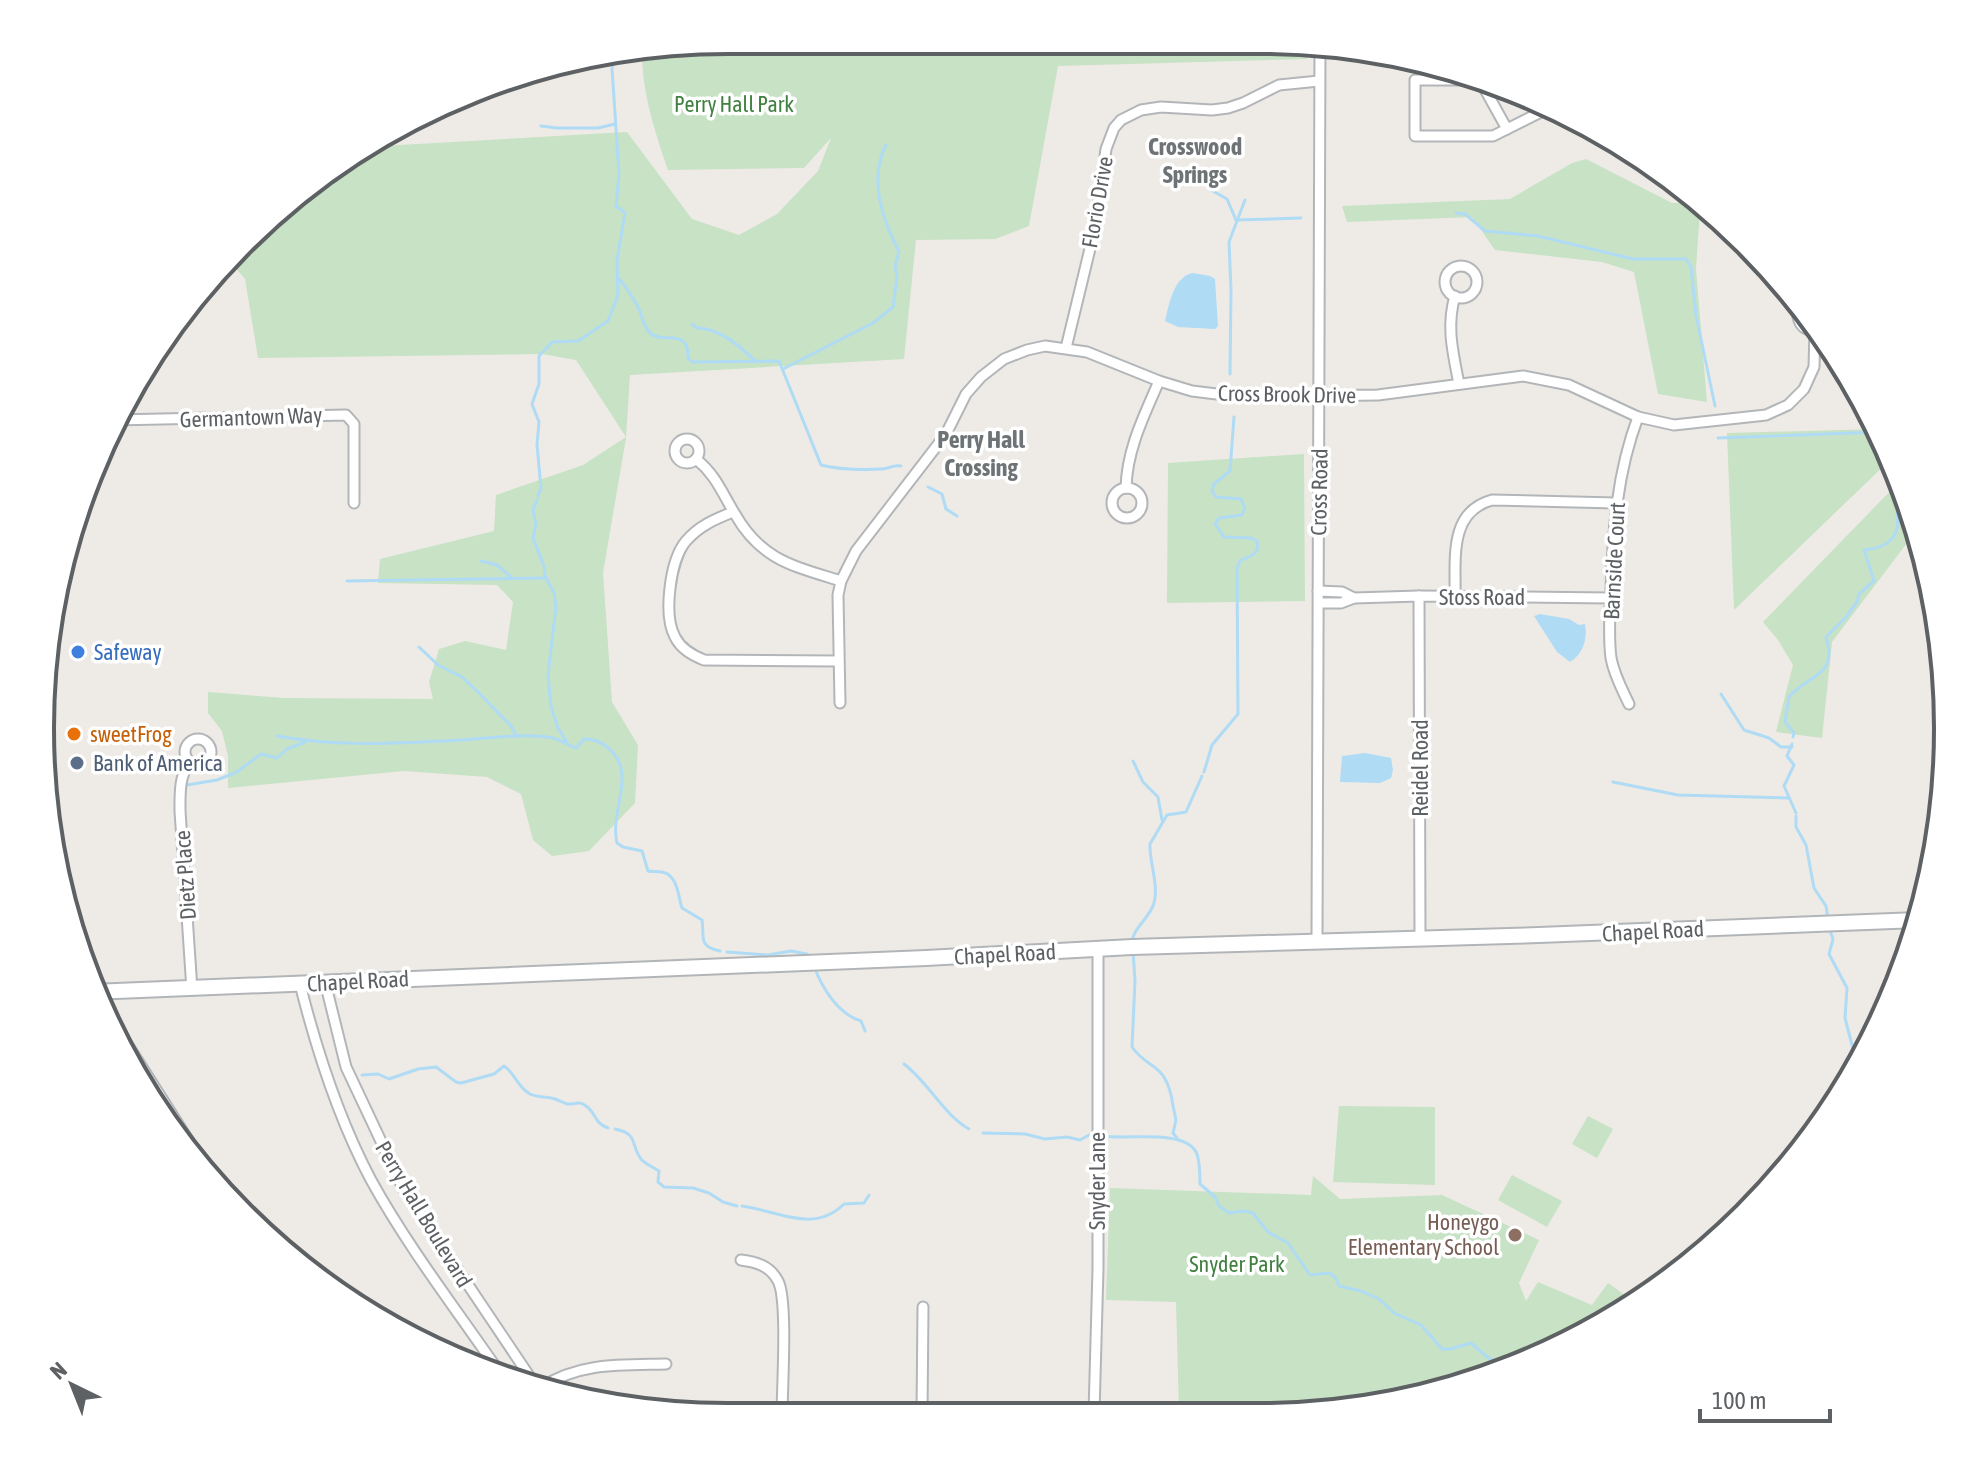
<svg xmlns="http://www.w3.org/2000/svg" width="1988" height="1457" font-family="'Asap Condensed',sans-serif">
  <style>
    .green { fill: #c7e2c5 }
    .water { fill: #afdbf5 }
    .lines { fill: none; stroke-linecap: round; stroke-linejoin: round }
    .stream { stroke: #afdbf5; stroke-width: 3 }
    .street-casing { stroke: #b3b6b9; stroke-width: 13 }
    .secondary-casing { stroke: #b2b5b8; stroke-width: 18 }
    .street { stroke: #fff; stroke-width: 9 }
    .secondary { stroke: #fff; stroke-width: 14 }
    .shop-dot { fill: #3f7fe0; stroke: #fff; stroke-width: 3 }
    .food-dot { fill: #e8710a; stroke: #fff; stroke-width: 3 }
    .service-dot { fill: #5c6f8a; stroke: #fff; stroke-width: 3 }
    .education-dot { fill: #8d6e63; stroke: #fff; stroke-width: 3 }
    .labels { text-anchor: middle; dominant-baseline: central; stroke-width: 7; stroke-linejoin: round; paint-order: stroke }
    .park-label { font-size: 22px; fill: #418140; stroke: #fff }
    .street-label { font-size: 22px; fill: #5d6164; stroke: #fff }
    .shop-label { font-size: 22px; fill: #366cbe; stroke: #fff; text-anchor: start }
    .food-label { font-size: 22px; fill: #c56008; stroke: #fff; text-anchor: start }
    .service-label { font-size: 22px; fill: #4e5e75; stroke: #fff; text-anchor: start }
    .education-label { font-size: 22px; fill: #785e54; stroke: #fff; text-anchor: end }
    .neighbourhood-label { font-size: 24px; font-weight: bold; fill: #6e7376; stroke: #fff }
    .rim { fill: none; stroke: #5d6164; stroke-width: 4 }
  </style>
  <rect width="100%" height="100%" fill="#eeebe6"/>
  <g class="green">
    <path d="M729,40L1304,41L1307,42V59L1058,66L1029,226L995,239L916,240L904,359L630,375L626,438L603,573L612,702L638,745L635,803L589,851L552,856L533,840L521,794L487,777L404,771L228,788V756L222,731L208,713V692L284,698L433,699L429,682L439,649L465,641L506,650L513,602L497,585L378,583L380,559L494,531L496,495L583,465L626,437L576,360L542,354L258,358L245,279L235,267H219L346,156L365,147L627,132L692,219L739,235L777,214L818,171L831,138L804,168L668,170C655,131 642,94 642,51Z"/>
    <path d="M1586,159L1672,203H1692L1700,210L1696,269L1707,402L1658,394L1634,272L1602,262L1495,250L1472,217L1347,222L1342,206L1510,199L1572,163Z"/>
    <path d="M1879,429L1890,460L1734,610L1727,433Z"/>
    <path d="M1304,454L1305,601L1167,603L1168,463Z"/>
    <path d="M1899,482L1912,518L1907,543L1832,642L1822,738L1776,732L1793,665L1778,640L1763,622Z"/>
    <path d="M1339,1106L1435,1107V1185L1333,1182Z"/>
    <path d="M1588,1116L1613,1129L1597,1158L1572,1144Z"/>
    <path d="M1512,1175L1562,1201L1547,1227L1498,1200Z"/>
    <path d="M1313,1176L1340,1199L1442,1195L1539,1240L1519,1283L1526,1301L1538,1282L1592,1305L1608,1283L1633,1301L1523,1364L1350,1411L1179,1412L1176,1302L1106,1300L1110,1188L1311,1195Z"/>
  </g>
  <g class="water">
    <path d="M1193,273L1210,276L1215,279L1218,326L1215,329L1178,327L1165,321C1169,304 1174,276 1193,273Z"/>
    <path d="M1540,614L1569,619L1579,625L1585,624C1588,638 1583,654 1570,662L1557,652L1534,616Z"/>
    <path d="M1365,753L1391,758L1393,770L1391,778L1380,783L1340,782L1342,756Z"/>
  </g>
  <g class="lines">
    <g class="stream">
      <path d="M541,126L557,128H598L615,124"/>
      <path d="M1211,190L1227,199L1236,220"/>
      <path d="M1456,213L1465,214L1485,231L1538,236L1633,259H1686L1691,267L1696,315L1715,406"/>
      <path d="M1236,220L1301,218"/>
      <path d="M620,280C627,288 633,298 638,307C642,315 643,327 651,334C664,344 689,327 688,358L692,362L779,361L821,465C841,470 862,470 882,469C890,469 893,464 901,466"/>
      <path d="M692,324L697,328C720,328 741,347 756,362"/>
      <path d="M783,369L873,323L893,307L897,277L895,266L899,252C883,220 868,181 886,145"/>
      <path d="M1230,374L1231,290L1229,242L1245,200"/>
      <path d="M1718,438L1880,432"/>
      <path d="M1892,463L1894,469"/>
      <path d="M928,487L942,494L946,509L957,516"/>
      <path d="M538,496L541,488L537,445L539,422L532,404L539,384V356L552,342L578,341L608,321L618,295L617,260L625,213L616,206L619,174L612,68L614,55"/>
      <path d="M537,500L533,510L536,525L533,538L544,566L545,576L554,593L556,606L548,675L551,707L558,728L566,741"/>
      <path d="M481,561L497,565L512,578"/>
      <path d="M347,581L546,578"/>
      <path d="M419,647L438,665L462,677L478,692L511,726L517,737"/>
      <path d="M1721,694L1744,730L1769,738L1781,747H1792"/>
      <path d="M277,736C331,746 388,744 443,741C475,740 522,732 553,738C561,740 568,745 576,748L584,739C594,739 599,741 607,747C639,772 609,810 617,843L623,847L642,851L648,871C652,872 657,871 662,872C678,875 678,896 682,908L702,920C705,937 697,946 720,951"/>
      <path d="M1793,737L1794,733L1785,722L1789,697C1808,674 1839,677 1826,637L1846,617L1857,602L1859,594L1874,581L1864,550C1886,548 1901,539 1897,513L1904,504L1900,484"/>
      <path d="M1792,744L1787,756L1794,765L1784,786L1796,813"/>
      <path d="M1133,761L1143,782L1158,797L1162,820"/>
      <path d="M1204,772L1212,745L1238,714L1237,568L1240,561C1250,556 1261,554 1257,541L1251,538L1224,537L1215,524L1219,518L1242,515L1245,508L1241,499L1216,497L1212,491L1214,484L1230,471L1234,417"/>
      <path d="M1613,782L1678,795L1789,798"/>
      <path d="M187,785L217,780L237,772L261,754L277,758L287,749L305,742"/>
      <path d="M1796,816V827L1806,845L1814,888L1826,906L1828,919"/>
      <path d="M1829,928L1833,939L1829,954L1847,988L1845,1018L1858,1068"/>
      <path d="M1132,942C1133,928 1150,918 1154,903C1159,884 1149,862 1150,844L1167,815L1186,812L1202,776"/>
      <path d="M1133,951L1135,981L1132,1047C1148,1070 1164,1061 1172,1099"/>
      <path d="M727,952L768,955L791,951L807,954L811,959"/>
      <path d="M814,966C822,988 838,1014 861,1021L865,1031"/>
      <path d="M904,1064C929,1083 943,1114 969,1129"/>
      <path d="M362,1075L378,1074L389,1079L418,1069L436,1067L456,1082L461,1083L494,1074L504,1066C515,1073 517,1087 530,1094C538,1098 546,1096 555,1099C558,1100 564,1103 567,1104C575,1105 578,1100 586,1106C596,1113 594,1123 608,1128"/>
      <path d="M1172,1101L1176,1120L1173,1133L1177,1138"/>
      <path d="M615,1129C639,1134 630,1144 641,1159C645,1164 653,1167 659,1171L658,1182L664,1187L693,1188L709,1193L723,1202L737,1206"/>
      <path d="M983,1133L1025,1134L1045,1139L1067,1137L1080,1140L1089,1135"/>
      <path d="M1104,1136C1126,1140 1184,1129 1196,1152C1200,1160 1200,1175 1200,1184L1215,1197L1219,1206L1229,1213L1244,1211L1253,1213L1268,1232L1288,1243L1310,1275L1329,1273L1335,1277L1339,1286L1361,1291L1379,1299L1394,1313L1421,1325L1442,1349H1450L1471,1343L1487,1357L1509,1368"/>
      <path d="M742,1206C778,1211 814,1234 844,1204L864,1203L869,1195"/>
    </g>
    <g class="street-casing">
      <g id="street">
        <path d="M1475,80H1415V136H1493L1543,111"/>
        <path d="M1482,84L1507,129"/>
        <circle cx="1461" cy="282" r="16"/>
        <path d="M1455,296C1446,326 1453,353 1459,384"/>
        <path d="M1802,306L1798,317C1800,327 1808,333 1818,329"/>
        <path d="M1066,348L1095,228L1106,149L1114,128L1121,120L1141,110L1161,107L1212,110L1228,108L1243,103L1279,85L1319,81"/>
        <path d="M114,420L346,415L354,424V503"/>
        <circle cx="687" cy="451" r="12"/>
        <path d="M696,459C716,475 722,493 735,514C761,560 793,566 841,581"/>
        <circle cx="1127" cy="503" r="15"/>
        <path d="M1126,488C1127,449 1144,416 1159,381"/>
        <path d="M733,512C715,519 699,526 686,541C670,560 663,615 675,637C681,649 692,655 704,660L838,661"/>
        <path d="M1318,591L1342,592L1354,598"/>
        <path d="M1419,596L1420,939"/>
        <path d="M1455,596C1456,560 1448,512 1492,500L1616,503"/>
        <path d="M1319,603H1341L1354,598L1419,596L1610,598"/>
        <path d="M840,703L838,595L841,581L856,551L946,434L966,394L981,377L1004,359L1027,350L1045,346L1087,352L1159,381L1192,391L1241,397L1378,395L1523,376L1569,385L1638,417L1674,425L1766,415L1788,405L1804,389L1814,367L1815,330"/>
        <path d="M1629,704C1622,689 1614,675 1611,658C1608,635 1610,611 1611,589C1613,529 1617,473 1638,417"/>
        <circle cx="198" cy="752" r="13"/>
        <path d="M190,762C179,775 180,795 180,811L192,990"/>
        <path d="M1317,941L1320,44"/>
        <path d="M325,982L346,1067L403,1188L536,1386"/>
        <path d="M300,984C317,1052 338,1118 371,1180C409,1249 459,1313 504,1379"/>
        <path d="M94,992L215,1182"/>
        <path d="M741,1260C757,1262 770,1266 778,1281C788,1299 782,1389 782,1415"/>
        <path d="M542,1387C580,1362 622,1365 666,1364"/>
        <path d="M1094,1413L1098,1269V949"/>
        <path d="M922,1414L923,1307"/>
      </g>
    </g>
    <g class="secondary-casing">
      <path id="secondary" d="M92,992L926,958L1132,947L1539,935L1918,920"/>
    </g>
    <use href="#street" class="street"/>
    <use href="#secondary" class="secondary"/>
  </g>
  <circle class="shop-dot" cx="78" cy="652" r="8"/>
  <circle class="food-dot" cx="74" cy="734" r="8"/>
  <circle class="service-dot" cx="77" cy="763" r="8"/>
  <circle class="education-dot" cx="1515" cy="1235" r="8"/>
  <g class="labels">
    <g class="park-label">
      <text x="734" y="104">Perry Hall Park</text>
      <text x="1237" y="1264">Snyder Park</text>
    </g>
    <g class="street-label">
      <text transform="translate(1097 202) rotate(-80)">Florio Drive</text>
      <text transform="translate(1287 394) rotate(1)">Cross Brook Drive</text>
      <text transform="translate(251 417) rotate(-2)">Germantown Way</text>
      <text transform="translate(1319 492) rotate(-89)">Cross Road</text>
      <text transform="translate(1614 561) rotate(-87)">Barnside Court</text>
      <text x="1482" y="597">Stoss Road</text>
      <text transform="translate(1420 768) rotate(-90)">Reidel Road</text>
      <text transform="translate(185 875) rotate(-94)">Dietz Place</text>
      <text transform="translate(1653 931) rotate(-3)">Chapel Road</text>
      <text transform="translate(1005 954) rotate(-3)">Chapel Road</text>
      <text transform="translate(358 981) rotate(-3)">Chapel Road</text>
      <text transform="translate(1097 1181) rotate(-90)">Snyder Lane</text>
      <text transform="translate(424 1214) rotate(59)">Perry Hall Boulevard</text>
    </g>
    <g class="shop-label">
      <text x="94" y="652">Safeway</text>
    </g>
    <g class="food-label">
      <text x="90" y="734">sweetFrog</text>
    </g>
    <g class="service-label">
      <text x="93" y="763">Bank of America</text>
    </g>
    <g class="education-label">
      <text x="1499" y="1222">Honeygo<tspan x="1499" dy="25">Elementary School</tspan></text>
    </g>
    <g class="neighbourhood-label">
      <text x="1195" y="146">Crosswood<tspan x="1195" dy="28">Springs</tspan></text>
      <text x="981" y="439">Perry Hall<tspan x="981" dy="28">Crossing</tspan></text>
    </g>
  </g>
  <path d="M0 0H1988V1457H0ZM728 54H1260A674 674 0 0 1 1934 728V729A674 674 0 0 1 1260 1403H728A674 674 0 0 1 54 729V728A674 674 0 0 1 728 54Z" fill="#fff" fill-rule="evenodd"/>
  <path class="rim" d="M728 54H1260A674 674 0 0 1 1934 728V729A674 674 0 0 1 1260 1403H728A674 674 0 0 1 54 729V728A674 674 0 0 1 728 54Z"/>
  <g transform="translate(72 1385) rotate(317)" stroke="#ffffff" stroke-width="6" paint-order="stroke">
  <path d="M0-6L14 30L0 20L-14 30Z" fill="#5d6164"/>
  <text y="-12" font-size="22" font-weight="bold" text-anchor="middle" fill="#5d6164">N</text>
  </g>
  <path d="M1700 1409v12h130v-12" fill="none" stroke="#5d6164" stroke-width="4"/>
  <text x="1712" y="1409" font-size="24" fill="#5d6164" stroke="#ffffff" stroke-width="6" paint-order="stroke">100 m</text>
</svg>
